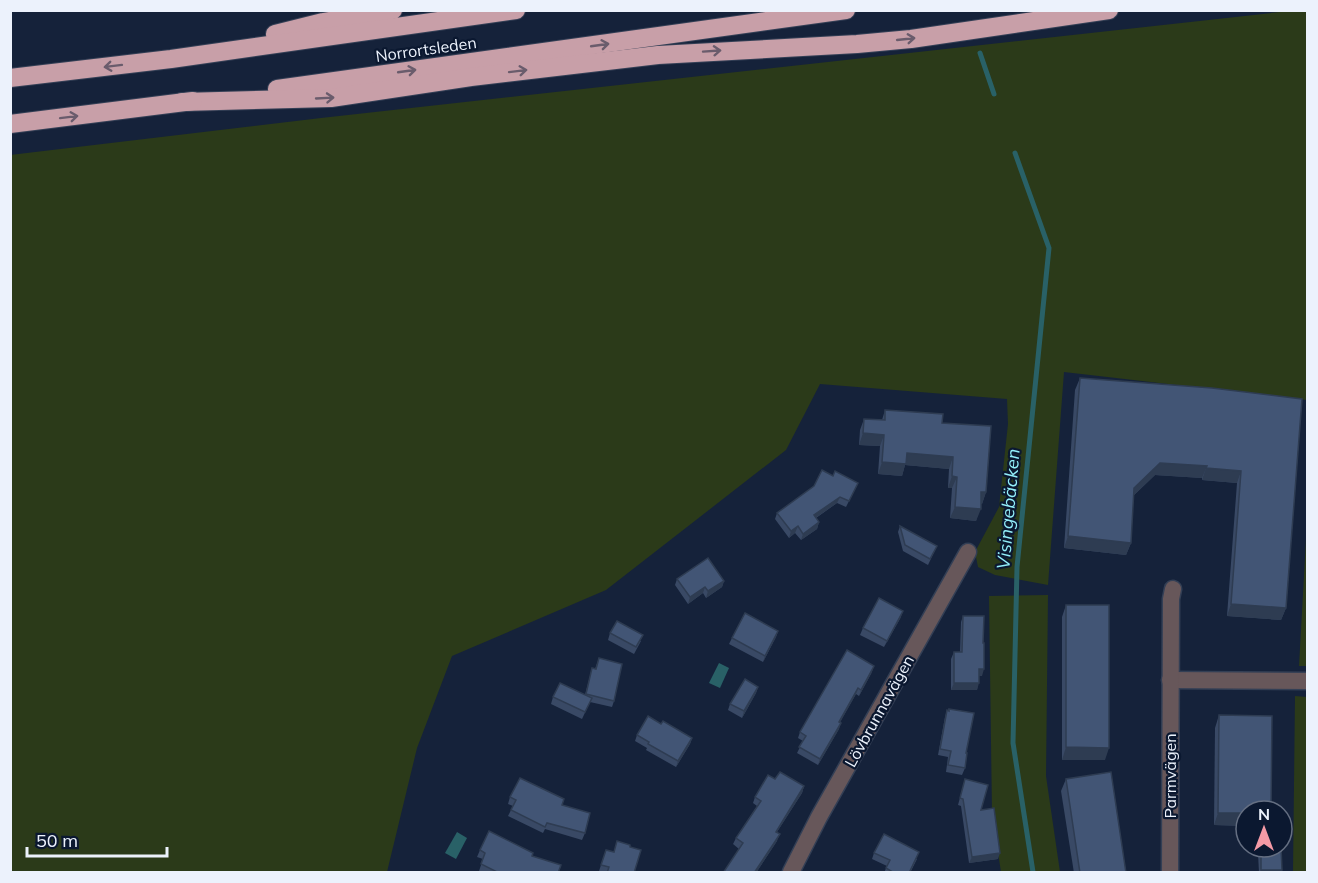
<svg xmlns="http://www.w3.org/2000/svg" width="1318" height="883" font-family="Mulish,sans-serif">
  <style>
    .green { fill: #2b3a19 }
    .water { fill: #296167 }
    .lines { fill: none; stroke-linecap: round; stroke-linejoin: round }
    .stream { stroke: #296167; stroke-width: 5 }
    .minor-casing { stroke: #333f55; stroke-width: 19 }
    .motorway-casing { stroke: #333f55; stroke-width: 20 }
    .minor { stroke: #67575a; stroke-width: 16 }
    .motorway { stroke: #c89fa8; stroke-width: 18 }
    .wall { fill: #394965 }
    .shaded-wall { fill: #2e3c52 }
    .building { fill: #425575; stroke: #2e3c52; stroke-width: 1.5 }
    .oneway { stroke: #6a5c6c }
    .labels { text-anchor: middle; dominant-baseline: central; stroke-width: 4.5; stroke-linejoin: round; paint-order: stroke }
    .street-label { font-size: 16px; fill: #ecf2fc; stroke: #0b1830 }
    .water-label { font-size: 18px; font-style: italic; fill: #93effa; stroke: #0b1830 }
  </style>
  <rect width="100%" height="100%" fill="#15223a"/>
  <g class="green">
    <path d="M1289,11H1307V400L1064,372L1048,585L995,575L978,567L975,552L999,507L1008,424L1007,399L820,384L786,450L606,590L452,656L417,748L387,872H11L10,155L321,118Z"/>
    <path d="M1307,521V666H1299Z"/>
    <path d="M1048,595L1046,776L1060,872H1001L992,814L989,596Z"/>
    <path d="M1295,696L1307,697V872H1293Z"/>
  </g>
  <g class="water">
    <path d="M719,663L729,668L720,688L709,683Z"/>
    <path d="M457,832L467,838L456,859L445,853Z"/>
  </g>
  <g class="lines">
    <g class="stream">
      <path d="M980,53L994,94"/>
      <path d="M1015,153L1049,248L1017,567L1013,743L1033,872"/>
    </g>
    <g class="minor-casing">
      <g id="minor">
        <path d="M1170,680L1308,681"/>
        <path d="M791,872L819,817L968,552"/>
        <path d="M1170,872L1171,599L1173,589"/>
      </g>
    </g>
    <g class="motorway-casing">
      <g id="motorway">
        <path d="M275,34L323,22L393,10"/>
        <path d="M10,78L171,59L516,10"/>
        <path d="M277,89L846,10"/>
        <path d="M182,102L331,98L471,77L658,55L857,44L911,39L1109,10"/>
        <path d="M10,124L193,101"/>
      </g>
    </g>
    <use href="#minor" class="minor"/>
    <use href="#motorway" class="motorway"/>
  </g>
  <g class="wall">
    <path d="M1080,378L1302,399L1286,608L1281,620L1227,616L1237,483L1202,480V478L1155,475L1133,496L1131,543L1126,555L1064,548L1075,390Z"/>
    <path d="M885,410L942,423L986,492L982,504H981L976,521L950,518L952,488H948L949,469L905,465L902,476L878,474L880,446L859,445L860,430L864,419L882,420Z"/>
    <path d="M833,476L858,483L846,507L837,503L816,518L819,522L817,529L801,540L795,533L789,538L775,519L777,513Z"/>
    <path d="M900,526L937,546L928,565L903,551L898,532Z"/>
    <path d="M677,579L724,581L722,587L706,598L703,593L688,604L675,585Z"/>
    <path d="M1066,605L1105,760H1062V617Z"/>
    <path d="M963,616L982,676H979L977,690H951V659L954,652H960L961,622Z"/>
    <path d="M901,617L884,647L860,635L863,628Z"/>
    <path d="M778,631L776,637L763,662L729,644L732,638Z"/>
    <path d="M610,633L641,641L634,654L608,640Z"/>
    <path d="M599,658L614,701L612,707L590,702L582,719L551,704L553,697L585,695L592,668L595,669Z"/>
    <path d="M872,672L859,696L856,694L840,722L839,729L818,765L797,753L803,741L798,738L800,732Z"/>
    <path d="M758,687L756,693L742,718L728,710L730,704Z"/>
    <path d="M949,709L966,753L965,768L962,775L946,772L948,757L938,755L945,717L947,710H948Z"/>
    <path d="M1219,715L1246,811V826L1214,825L1215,728Z"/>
    <path d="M661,724L692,738L690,744L676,767L646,750L647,748L635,741L637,735Z"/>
    <path d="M775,779L804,786L802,793L777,832V841L756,873H723L739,849L733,844L736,838L757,806L753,803L755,797Z"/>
    <path d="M965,779L981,810L998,859L969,863L961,806L958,805Z"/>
    <path d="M1066,779L1126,873H1074L1061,791Z"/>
    <path d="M510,797L564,799L562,805L585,833L582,840L545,829L543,833L508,816L513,806L508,804Z"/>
    <path d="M630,847L634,873H603L599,871L606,850L613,852Z"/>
    <path d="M1260,847L1282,870L1281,873H1259L1258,853Z"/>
    <path d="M480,850L532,856L558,873H483L479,871L483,859L477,857Z"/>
    <path d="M874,853L917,859L910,873H884L887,866L872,859Z"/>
  </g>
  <g class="shaded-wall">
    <path d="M863,433L884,435L880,446L859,445Z"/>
    <path d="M907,453L953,457L949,469L905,465L902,476L878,474L882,462Z"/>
    <path d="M1160,463L1207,466L1202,478L1155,475L1129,500L1134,488Z"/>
    <path d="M1206,468L1241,471L1237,483L1202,480Z"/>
    <path d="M952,476L957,477L952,488H948Z"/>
    <path d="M981,492H986L982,504H977Z"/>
    <path d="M840,497L837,503L811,521L814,515Z"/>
    <path d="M955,507L981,509L976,521L950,518Z"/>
    <path d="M819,522L817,529L801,540L803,534Z"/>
    <path d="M798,526L795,533L789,538L791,531Z"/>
    <path d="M1068,536L1131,543L1126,555L1064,548Z"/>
    <path d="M724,581L722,587L706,598L708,591Z"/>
    <path d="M705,587L703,593L688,604L690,597Z"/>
    <path d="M1231,604L1286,608L1281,620L1227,616Z"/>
    <path d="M903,611L901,617L884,647L887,641Z"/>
    <path d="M778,631L776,637L763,662L765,656Z"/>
    <path d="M874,666L872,672L859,696L861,690Z"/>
    <path d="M979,669H984L982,676H977Z"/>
    <path d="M954,683H979L977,690H951Z"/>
    <path d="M758,687L756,693L742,718L744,711Z"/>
    <path d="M858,688L856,694L837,728L839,722Z"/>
    <path d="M841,723L839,729L818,765L820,759Z"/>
    <path d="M692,738L690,744L676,767L678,761Z"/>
    <path d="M1066,747L1109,748L1105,760H1062Z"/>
    <path d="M804,786L802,793L773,838L776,832Z"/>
    <path d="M1218,813H1246V826L1214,825Z"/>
    <path d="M780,834L777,841L756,873H754Z"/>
    <path d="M1000,853L998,859L969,863L972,857Z"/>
    <path d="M1261,870H1282L1281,873H1260Z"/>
  </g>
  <g class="building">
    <path d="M1080,378L1212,388L1302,399L1286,608L1231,604L1241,471L1206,468L1207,466L1160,463L1134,488L1131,543L1068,536Z"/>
    <path d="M885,410L943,414L942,423L991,426L986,492H981V509L955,507L957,477L952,476L953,457L907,453L906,464L882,462L884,435L863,433L864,419L885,420Z"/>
    <path d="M822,470L833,476L835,471L858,483L849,501L840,497L814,515L819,522L803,534L798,526L791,531L777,513L814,486Z"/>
    <path d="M900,526L937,546L930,559L905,545Z"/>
    <path d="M708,558L724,581L708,591L705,587L690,597L677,579Z"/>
    <path d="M879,598L903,611L887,641L863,628Z"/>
    <path d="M1066,605H1109V748L1066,747Z"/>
    <path d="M745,613L778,631L765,656L732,638Z"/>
    <path d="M963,616H984L983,643H984V669H979V683H954V652H962Z"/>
    <path d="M617,621L643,635L636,647L610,633Z"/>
    <path d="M847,650L874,666L861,690L858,688L839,722L841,723L820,759L799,747L806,736L800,732Z"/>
    <path d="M599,658L622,664L614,701L586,694L592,668L596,669Z"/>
    <path d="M745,679L758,687L744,711L730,704Z"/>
    <path d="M560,683L592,698L585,712L553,697Z"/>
    <path d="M949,709L974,713L966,753H967L965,768L948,765L951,751L940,749L947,710L949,711Z"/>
    <path d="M1219,715L1272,716L1271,811H1246V813H1218Z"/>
    <path d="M648,716L661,724L663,721L692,738L678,761L648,744L649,742L637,735Z"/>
    <path d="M780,772L804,786L776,832L780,834L754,873H723L743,843L736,838L761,801L755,797L768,775L775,779Z"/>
    <path d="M1111,772L1126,873H1080L1066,779Z"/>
    <path d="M520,778L564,799L562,805L590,813L585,833L547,823L545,827L511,810L516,800L510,797Z"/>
    <path d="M965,779L988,785L981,810L994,808L1000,853L972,857L963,799L960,798Z"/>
    <path d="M489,831L533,853L532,856L561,865L558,873H499L481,864L485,853L480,850Z"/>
    <path d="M884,834L919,852L909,873H894L886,868L890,860L874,853Z"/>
    <path d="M617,841L630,845V847L641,850L634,873H607L609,867L601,865L606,850L614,852Z"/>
    <path d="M1261,847H1281L1282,870H1261Z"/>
  </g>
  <defs><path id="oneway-shaft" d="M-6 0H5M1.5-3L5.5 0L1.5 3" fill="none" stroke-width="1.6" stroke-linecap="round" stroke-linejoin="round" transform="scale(1.5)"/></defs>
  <g class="oneway">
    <use href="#oneway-shaft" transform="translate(906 39) rotate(-6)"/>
    <use href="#oneway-shaft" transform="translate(600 45) rotate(-8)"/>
    <use href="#oneway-shaft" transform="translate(712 51) rotate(-4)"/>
    <use href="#oneway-shaft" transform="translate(113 66) rotate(173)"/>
    <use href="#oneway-shaft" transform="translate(407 71) rotate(-8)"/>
    <use href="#oneway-shaft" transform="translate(518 71) rotate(-7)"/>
    <use href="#oneway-shaft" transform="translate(325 98) rotate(-3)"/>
    <use href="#oneway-shaft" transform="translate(69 117) rotate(-7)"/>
  </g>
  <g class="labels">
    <g class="street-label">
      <text transform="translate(426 49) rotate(-8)">Norrortsleden</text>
      <text transform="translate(879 711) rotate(-61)">Lövbrunnavägen</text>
      <text transform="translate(1170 776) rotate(-90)">Parmvägen</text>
    </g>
    <g class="water-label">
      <text transform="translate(1008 509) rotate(-85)">Visingebäcken</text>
    </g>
  </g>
  <rect width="1318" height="883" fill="none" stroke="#ecf2fc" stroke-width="24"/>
  <g transform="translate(1264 829)"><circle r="28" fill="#0b1830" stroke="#656f82" stroke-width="1.5"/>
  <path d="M0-4.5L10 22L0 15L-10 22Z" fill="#f49aa6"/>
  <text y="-9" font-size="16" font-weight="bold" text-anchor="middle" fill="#ecf2fc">N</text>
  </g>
  <path d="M27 847v9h140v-9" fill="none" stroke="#ecf2fc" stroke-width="3"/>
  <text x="36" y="847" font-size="18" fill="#ecf2fc" stroke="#0b1830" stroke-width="4.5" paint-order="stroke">50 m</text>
</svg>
